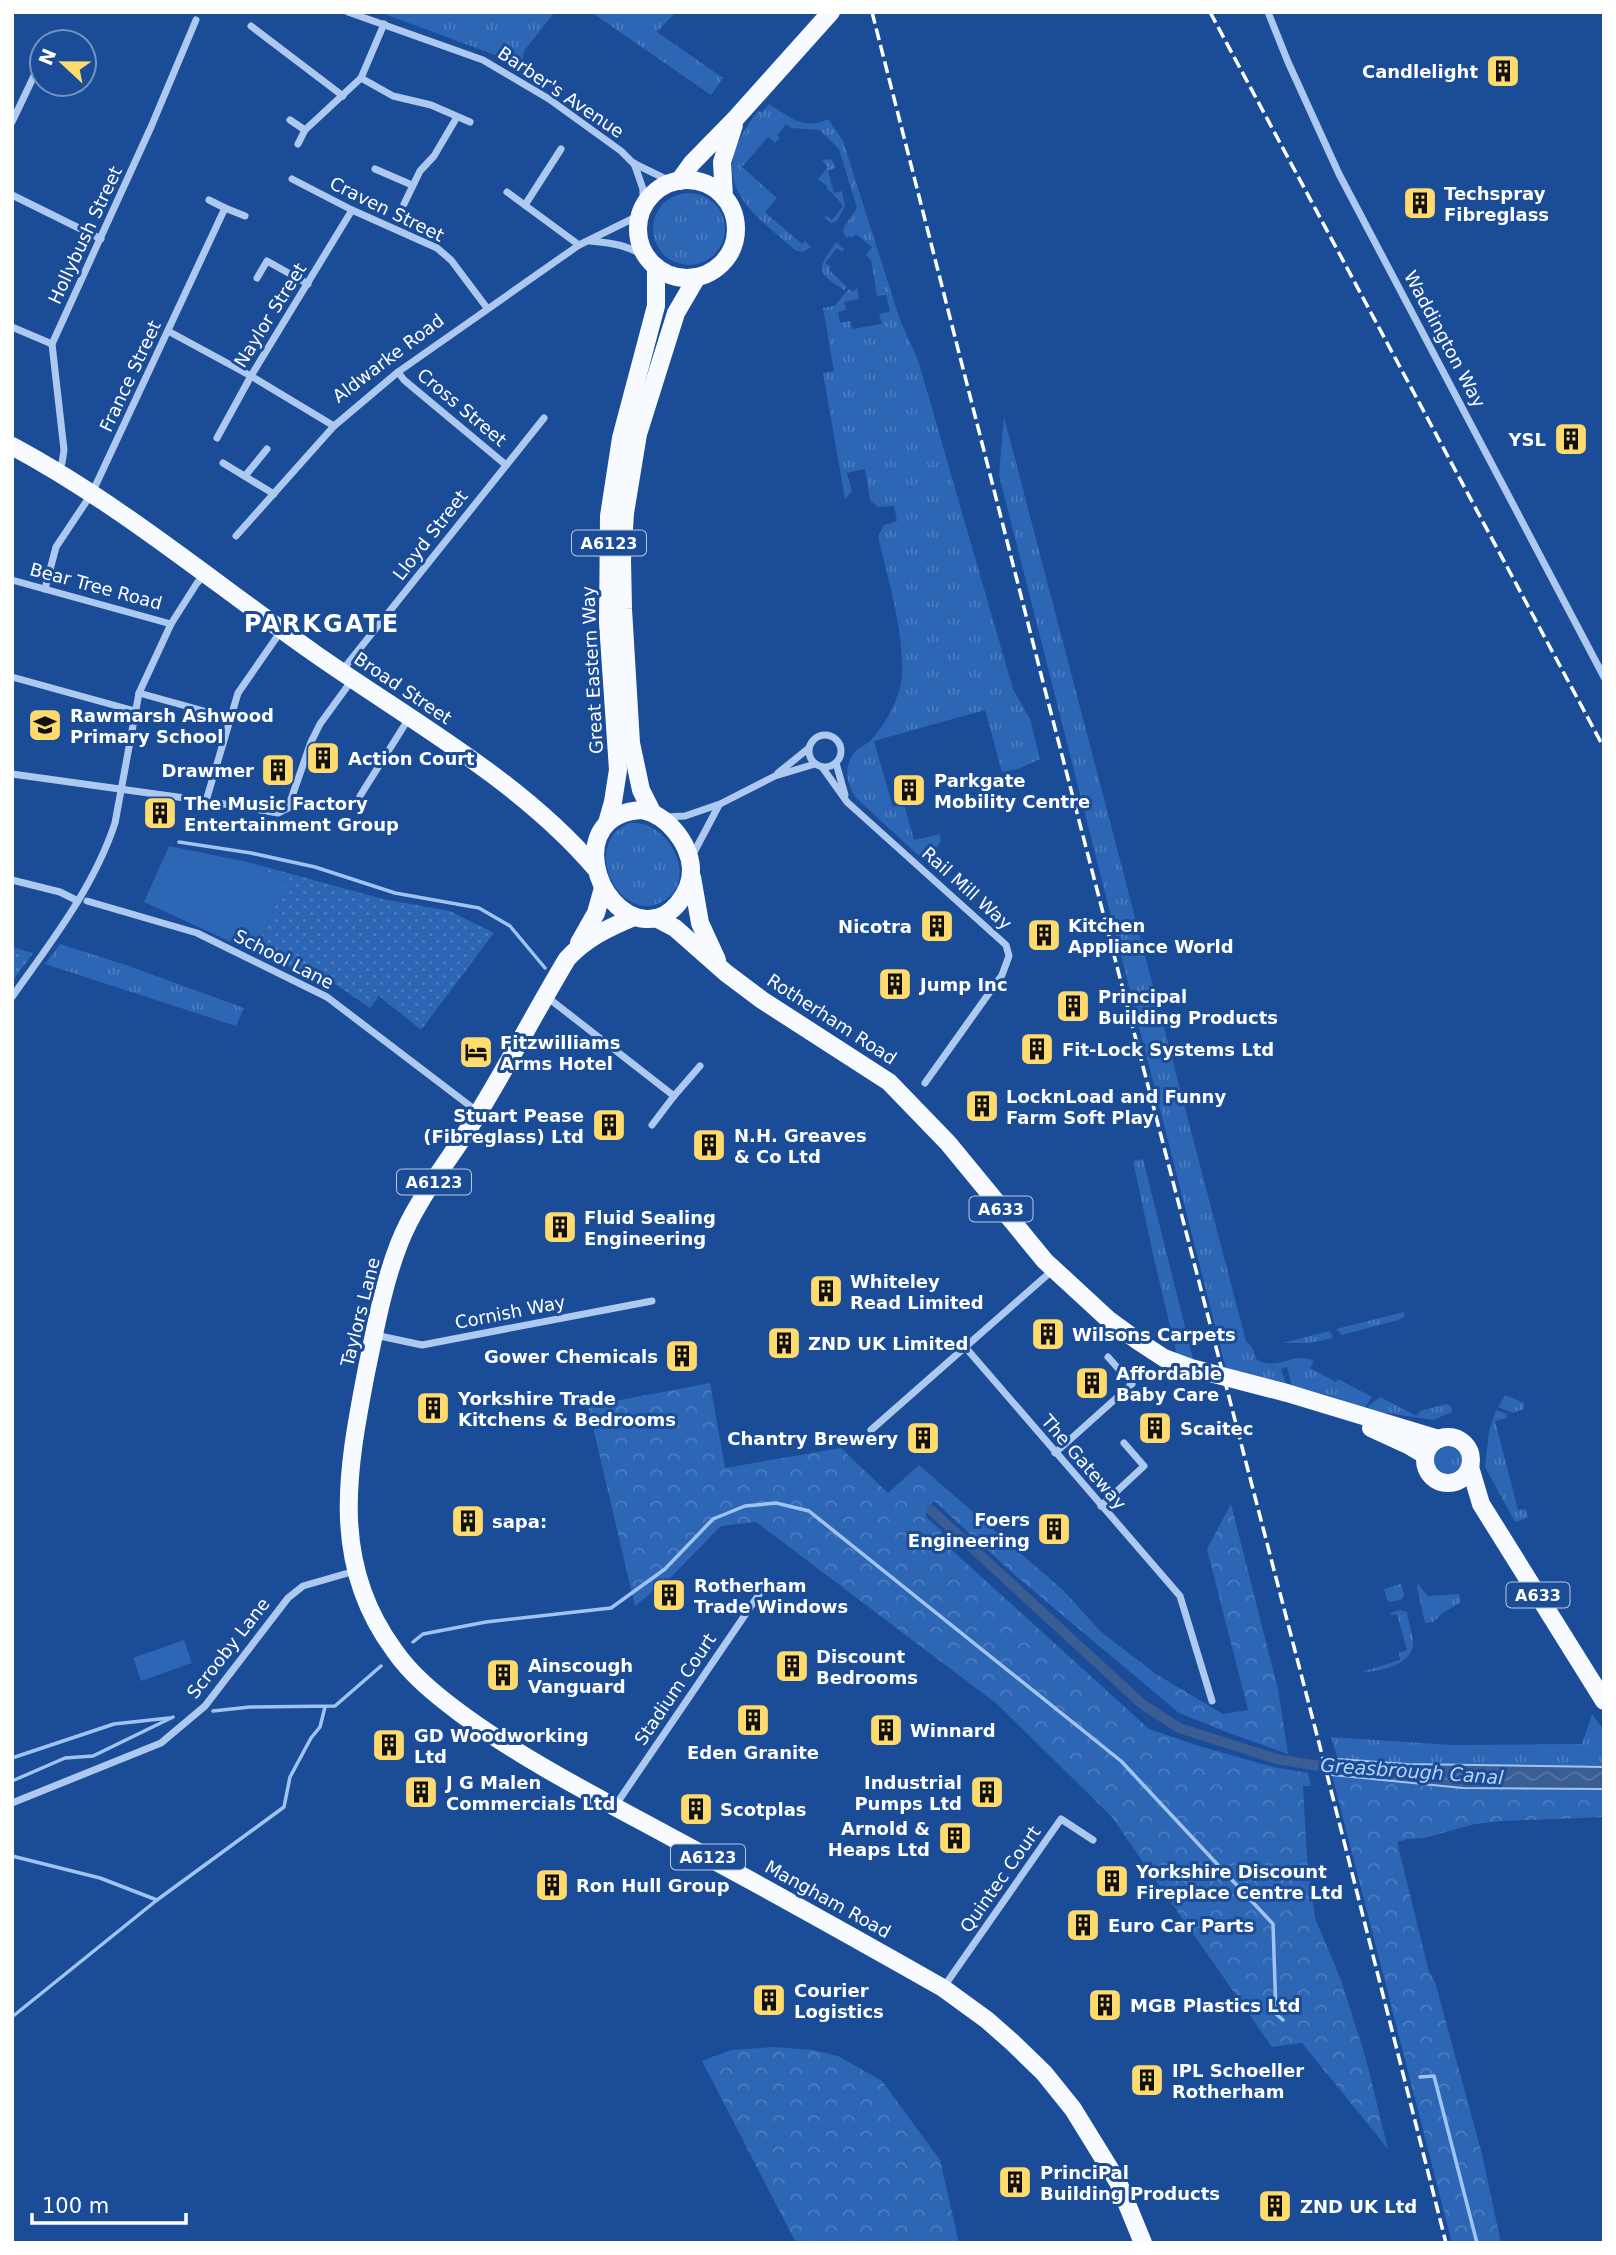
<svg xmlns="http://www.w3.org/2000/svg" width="1616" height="2255" font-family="'DejaVu Sans',sans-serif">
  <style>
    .grass { fill: url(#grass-tufts) }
    .forest { fill: url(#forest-crowns) }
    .park { fill: url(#park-dots) }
    .pitch { fill: #2d66b4 }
    .water { fill: url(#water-waves); stroke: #a0c4f2; stroke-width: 2 }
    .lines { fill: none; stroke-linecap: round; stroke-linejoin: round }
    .stream { stroke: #a0c4f2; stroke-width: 3.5 }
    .canal { stroke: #3a5d94; stroke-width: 10 }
    .minor { stroke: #adc9f0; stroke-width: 7 }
    .primary { stroke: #f7faff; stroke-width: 18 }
    .rail { stroke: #fff; stroke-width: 3.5; stroke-dasharray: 12 5; stroke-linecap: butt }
    .labels { text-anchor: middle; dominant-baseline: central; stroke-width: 6; stroke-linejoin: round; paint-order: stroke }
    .shield { fill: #1a4c97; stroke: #bac9e0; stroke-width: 2 }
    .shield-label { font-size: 16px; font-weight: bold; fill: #fff }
    .poi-label { font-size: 18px; font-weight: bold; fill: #fff; stroke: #1a4c97; text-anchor: start }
    .street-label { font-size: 18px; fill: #fff; stroke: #1a4c97 }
    .water-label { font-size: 19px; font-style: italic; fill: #bad4f7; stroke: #1a4c97 }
    .district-label { font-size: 24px; font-weight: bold; letter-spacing: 2px; fill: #fff; stroke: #1a4c97 }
  </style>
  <defs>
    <pattern id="grass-tufts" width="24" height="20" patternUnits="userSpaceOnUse" patternTransform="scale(1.75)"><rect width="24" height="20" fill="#2d66b4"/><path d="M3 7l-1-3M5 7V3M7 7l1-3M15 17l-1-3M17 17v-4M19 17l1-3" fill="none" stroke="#4c7dbf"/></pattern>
    <pattern id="forest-crowns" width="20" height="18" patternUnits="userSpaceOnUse" patternTransform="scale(1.75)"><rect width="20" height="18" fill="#2d66b4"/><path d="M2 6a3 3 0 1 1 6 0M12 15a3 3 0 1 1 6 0" fill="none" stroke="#4c7dbf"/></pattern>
    <pattern id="park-dots" width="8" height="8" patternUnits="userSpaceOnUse" patternTransform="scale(1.75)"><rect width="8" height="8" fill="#2d66b4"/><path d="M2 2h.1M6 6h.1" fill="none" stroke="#4c7dbf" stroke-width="1.8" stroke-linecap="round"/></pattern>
    <pattern id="water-waves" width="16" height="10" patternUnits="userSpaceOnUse" patternTransform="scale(1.75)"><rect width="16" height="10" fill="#3a5d94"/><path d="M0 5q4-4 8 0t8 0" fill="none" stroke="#5875a4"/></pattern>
  </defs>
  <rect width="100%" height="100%" fill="#1a4c97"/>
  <g class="grass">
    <path d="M379,12H555L524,51L522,65Z"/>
    <path d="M591,12H676L657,32L723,78L711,95Z"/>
    <path d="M769,104C789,117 805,131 828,119L843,141L900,320L918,360L1013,689L1030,719L1040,759L1018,769L1002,772L985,710L874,741L893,807L904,804L914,840L940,834L941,842C934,850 929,855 918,855L856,798C846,782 842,764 858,749C862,746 867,744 871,740C883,726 892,712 898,694C912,657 887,575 878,536L884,525L897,521L894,506L878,507L870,500L865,469L847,473L852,491L845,499L823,373L834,371L823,308L834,306L849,289L853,292L857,288L859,299L844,302L846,310L838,312L840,323L850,321L852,329L882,324L879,314L890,311L886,295L877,296L871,260L866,255L872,247L856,234L852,238L849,236L847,238L843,232L844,227L857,208L839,149L820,130L791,128L786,124L777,135L780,138L775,143L768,137L742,167L777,198L765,212L802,244L805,241L811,247L803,252L795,250C742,205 705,179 758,111L762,112Z"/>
    <path d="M826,159L832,160L836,168L828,171L834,193L842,191L845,206L837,221L831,223L824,218L827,216L832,220L843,206L834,195L827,189V186L818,179L828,167L822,161Z"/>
    <circle cx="689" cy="229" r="36"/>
    <path d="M836,242L844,249L842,252L837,248L825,263L831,267L829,270L847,287L844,290C814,271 818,269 836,242Z"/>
    <path d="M1004,417L1246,1341L1252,1347L1257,1360C1279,1371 1295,1351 1314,1361L1310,1368L1336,1382L1338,1379L1372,1397L1364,1410L1332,1396L1292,1386L1287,1367L1281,1369L1286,1383L1226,1369L999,475Z"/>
    <path d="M629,823C658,819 687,855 678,884C675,893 668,899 660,903C618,922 580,844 629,823Z"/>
    <path d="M60,944L126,965L244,1008L236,1026L45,964Z"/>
    <path d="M1143,1159L1194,1363L1177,1355L1154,1259L1133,1161Z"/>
    <path d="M1404,1312L1405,1316L1398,1320L1342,1335L1336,1329Z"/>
    <path d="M1330,1331L1333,1338L1309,1343H1282Z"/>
    <path d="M1505,1395L1524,1403V1409L1513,1413L1498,1407Z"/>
    <path d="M1380,1397L1417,1416L1420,1411L1446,1404L1451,1406L1452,1412L1433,1420L1367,1410L1369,1405Z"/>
    <path d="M1496,1410L1507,1414L1506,1418L1495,1421L1518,1510L1526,1509L1528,1518L1515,1522L1485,1467L1489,1431Z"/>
    <circle cx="1448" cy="1460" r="15"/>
    <path d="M1401,1584L1404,1594L1402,1599L1391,1602L1387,1600L1384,1589Z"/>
    <path d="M1418,1584L1428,1596L1459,1594L1461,1602L1443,1613L1433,1622L1425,1623L1417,1587Z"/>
    <path d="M1400,1610L1407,1612C1408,1622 1414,1636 1413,1645C1410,1666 1378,1672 1361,1672L1400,1660L1399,1653L1407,1650L1397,1614L1391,1615L1390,1613Z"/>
    <path d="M1592,1714L1604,1731V1767L1407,1764L1338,1759L1331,1737L1453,1745L1582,1744Z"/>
  </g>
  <g class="forest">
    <path d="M710,1383L725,1468L841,1448L888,1493L919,1465L1064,1591L1100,1631L1156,1674L1223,1714L1248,1710L1207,1549L1231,1504L1278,1689L1288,1754L1229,1733L1179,1713L1016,1576L934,1501L927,1508L926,1517L942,1531L943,1542L1149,1729L1196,1745L1273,1767L1308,1773L1311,1786H1303L1307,1857L1315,1918L1341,1980L1366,2059L1388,2149L1302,2043L1272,2047L1111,1816L997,1704L756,1522L721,1526L672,1576L635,1606L588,1406Z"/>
    <path d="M1332,1775L1463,1788L1604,1789V1817L1502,1821L1475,1824L1424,1838L1408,1839L1397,1842L1429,1972L1435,1982L1482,2154L1501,2243H1452Z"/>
    <path d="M773,2047L813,2050L838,2056L882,2081L940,2160L959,2243H796L702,2061L731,2050Z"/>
  </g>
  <g class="park">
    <path d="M248,862L383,899L450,911L494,933L421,1030L379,996L370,1008L335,984L255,953L286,881Z"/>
    <path d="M12,947L33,953L12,982Z"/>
  </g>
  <g class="pitch">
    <path d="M169,846L248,862L286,881L255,953L144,902Z"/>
    <path d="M184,1640L192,1663L141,1681L133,1658Z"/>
  </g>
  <path class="water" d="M1338,1759L1407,1764L1604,1767V1789L1463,1788L1332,1775L1328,1765Z"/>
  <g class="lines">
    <g class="stream">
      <path d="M179,842L251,853L315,867L395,893L479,908L510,926L545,968"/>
      <path d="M413,1642L423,1634L486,1622L611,1608L665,1569L713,1519L745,1506L776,1503L809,1511L1121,1761L1273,1924L1276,2014L1283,2020"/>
      <path d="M213,1711L250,1707L335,1706L381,1666"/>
      <path d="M12,1758L114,1724L169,1718"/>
      <path d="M12,1781L65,1758L93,1756L173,1717"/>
      <path d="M12,1856L100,1878L157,1900"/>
      <path d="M12,2017L157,1900L284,1807L290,1777L311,1738L320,1727L325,1707"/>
      <path d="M1420,2077L1434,2076L1477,2243"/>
    </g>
    <path class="canal" d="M931,1510L1142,1704L1179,1728L1277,1759L1344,1770"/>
    <g class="minor">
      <path d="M348,12L483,60L549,99L621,151L633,163L672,182"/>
      <path d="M1268,12L1288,62L1339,174L1604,677"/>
      <path d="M251,26L343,96"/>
      <path d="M361,78L393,96L431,105L470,122"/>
      <path d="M290,120L305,130"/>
      <path d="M12,122L42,59"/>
      <path d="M298,144L305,130L361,78L384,24"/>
      <path d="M634,163L643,189V208"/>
      <path d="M375,169L412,185"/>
      <path d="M292,179L352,210L437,248L451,260L487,308"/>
      <path d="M507,192L579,245"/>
      <path d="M12,195L101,239"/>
      <path d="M404,204L420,171L434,156L457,117"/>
      <path d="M525,205L561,149"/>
      <path d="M225,208L245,216"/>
      <path d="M590,241C612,243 630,245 648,259"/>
      <path d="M257,278L267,261L308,284"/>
      <path d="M12,327L52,344"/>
      <path d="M168,331L251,376L334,426"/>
      <path d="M398,372L404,380L506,465"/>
      <path d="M217,438L251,376L352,210"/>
      <path d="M223,463L274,494"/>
      <path d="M57,469L62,463L64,450L52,344L151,127L196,20"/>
      <path d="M245,476L267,449"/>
      <path d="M236,536L334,426L398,372L579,245L640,215"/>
      <path d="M12,580L171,624"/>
      <path d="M45,589L56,547L92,493L225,208L209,200"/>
      <path d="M341,672L544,418"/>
      <path d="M12,677L135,711"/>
      <path d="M139,693L229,718"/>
      <circle cx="825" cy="751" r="16"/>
      <path d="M836,763L845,795"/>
      <path d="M822,767L847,802L1006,945L1009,956L1002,975L925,1083"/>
      <path d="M778,773L809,748"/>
      <path d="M12,774L206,801L278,813L288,808L311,742L320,724L352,680"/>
      <path d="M360,796L409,718"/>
      <path d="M206,801L238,693L281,631"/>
      <path d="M665,817L685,816L720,804L775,776L815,764"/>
      <path d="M692,856L719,805"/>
      <path d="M12,880L60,892L78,901"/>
      <path d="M87,901L197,933L327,997L478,1112"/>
      <path d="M12,997C51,942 94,887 115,823L139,693L171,624L197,583L205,575"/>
      <path d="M547,997L674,1096"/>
      <path d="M652,1125L674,1096L700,1066"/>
      <path d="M375,1335L422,1345L652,1301"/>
      <path d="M966,1348L1180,1596L1212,1701"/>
      <path d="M871,1430L1054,1269"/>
      <path d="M1055,1453L1132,1384L1108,1357"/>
      <path d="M1101,1506L1144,1466L1124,1443"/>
      <path d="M12,1803L161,1743L205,1706L288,1598L303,1586L355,1571"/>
      <path d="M615,1806L762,1590"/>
      <path d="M943,1988L1061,1819L1093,1840"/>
    </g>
    <g class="primary">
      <circle cx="687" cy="229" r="49"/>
      <path d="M679,181L692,163L736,118L831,12"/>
      <path d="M724,197L722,162L734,125"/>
      <path d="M12,446C120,504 214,583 314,653C408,719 520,780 595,868"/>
      <path d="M642,810C667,815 689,842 691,868C692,892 671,921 646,919C595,916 565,814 642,810Z"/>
      <path d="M652,812L641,790L631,743L623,609L622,560L625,513L638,434L676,313L697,277"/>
      <path d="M607,823L613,802L618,770L608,623L609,516L621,438L656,306V267"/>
      <path d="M692,877L700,923L717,960"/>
      <path d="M634,917C608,928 586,938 567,959C537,1009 510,1061 479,1112C454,1155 417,1197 399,1244C383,1285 375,1330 366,1373C347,1472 330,1563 394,1650C411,1675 436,1695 460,1713C528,1763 605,1801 678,1841C767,1889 855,1938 943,1988L987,2020L1012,2042L1044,2073L1073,2109L1118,2182L1143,2243"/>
      <path d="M656,918L675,928L726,973L762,1000L889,1082L948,1143L1045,1261L1109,1320L1138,1341L1164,1358L1191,1368L1287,1393L1439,1439"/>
      <path d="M579,943L596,913L603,888"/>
      <path d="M1371,1428L1408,1445L1425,1455"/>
      <circle cx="1448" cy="1460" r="23"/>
      <path d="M1470,1467L1481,1504L1604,1701"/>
    </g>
    <g class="rail">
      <path d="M872,12L1044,686L1319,1743L1446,2243"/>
      <path d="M1210,12L1604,748"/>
    </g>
  </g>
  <defs>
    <g id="building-square" transform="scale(1.75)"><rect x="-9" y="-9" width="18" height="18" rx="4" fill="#ffda6d" stroke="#1a4c97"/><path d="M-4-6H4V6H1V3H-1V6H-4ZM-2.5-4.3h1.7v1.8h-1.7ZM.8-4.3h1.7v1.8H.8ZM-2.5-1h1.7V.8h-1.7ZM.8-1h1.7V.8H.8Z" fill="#111"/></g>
    <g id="school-square" transform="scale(1.75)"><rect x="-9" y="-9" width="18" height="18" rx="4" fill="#ffda6d" stroke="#1a4c97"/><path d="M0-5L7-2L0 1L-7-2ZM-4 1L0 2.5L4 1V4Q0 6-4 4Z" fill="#111"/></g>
    <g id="hotel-square" transform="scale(1.75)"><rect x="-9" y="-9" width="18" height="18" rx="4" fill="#ffda6d" stroke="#1a4c97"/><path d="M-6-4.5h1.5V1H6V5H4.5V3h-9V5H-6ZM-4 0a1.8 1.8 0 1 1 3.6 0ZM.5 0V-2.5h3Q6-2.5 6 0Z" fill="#111"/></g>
  </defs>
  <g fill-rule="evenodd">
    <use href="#building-square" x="1503" y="71"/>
    <use href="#building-square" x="1420" y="203"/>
    <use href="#building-square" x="1571" y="439"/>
    <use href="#school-square" x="45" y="725"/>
    <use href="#building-square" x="323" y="758"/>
    <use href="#building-square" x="278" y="770"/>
    <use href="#building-square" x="909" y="790"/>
    <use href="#building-square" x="160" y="813"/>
    <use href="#building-square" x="937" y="926"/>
    <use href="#building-square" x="1044" y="935"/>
    <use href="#building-square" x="895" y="984"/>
    <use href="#building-square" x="1073" y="1006"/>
    <use href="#building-square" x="1037" y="1049"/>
    <use href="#hotel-square" x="476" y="1052"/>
    <use href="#building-square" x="982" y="1106"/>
    <use href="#building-square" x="609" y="1125"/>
    <use href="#building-square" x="709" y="1145"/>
    <use href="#building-square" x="560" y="1227"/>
    <use href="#building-square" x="826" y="1291"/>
    <use href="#building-square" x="1048" y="1334"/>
    <use href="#building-square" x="784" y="1343"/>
    <use href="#building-square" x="682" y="1356"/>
    <use href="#building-square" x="1092" y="1383"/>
    <use href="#building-square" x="433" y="1408"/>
    <use href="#building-square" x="1155" y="1428"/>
    <use href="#building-square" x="923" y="1438"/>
    <use href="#building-square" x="468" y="1521"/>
    <use href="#building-square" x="1054" y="1529"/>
    <use href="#building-square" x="669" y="1595"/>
    <use href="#building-square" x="792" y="1666"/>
    <use href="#building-square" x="503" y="1675"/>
    <use href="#building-square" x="753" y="1720"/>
    <use href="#building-square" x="886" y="1730"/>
    <use href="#building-square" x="389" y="1745"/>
    <use href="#building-square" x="421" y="1792"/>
    <use href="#building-square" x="987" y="1792"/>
    <use href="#building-square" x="696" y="1809"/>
    <use href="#building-square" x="955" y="1838"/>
    <use href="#building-square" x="1112" y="1881"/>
    <use href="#building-square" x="552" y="1885"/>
    <use href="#building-square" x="1083" y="1925"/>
    <use href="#building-square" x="769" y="2000"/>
    <use href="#building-square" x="1105" y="2005"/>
    <use href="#building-square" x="1147" y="2080"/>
    <use href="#building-square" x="1015" y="2182"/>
    <use href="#building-square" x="1275" y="2206"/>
  </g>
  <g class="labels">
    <g class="shield">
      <rect x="572" y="530.5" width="74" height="25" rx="5"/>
      <rect x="397" y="1169.5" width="74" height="25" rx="5"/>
      <rect x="969.5" y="1196.5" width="63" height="25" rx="5"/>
      <rect x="1506.5" y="1582.5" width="63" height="25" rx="5"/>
      <rect x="671" y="1844.5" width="74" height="25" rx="5"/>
    </g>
    <g class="shield-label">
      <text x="609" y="543">A6123</text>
      <text x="434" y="1182">A6123</text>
      <text x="1001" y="1209">A633</text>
      <text x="1538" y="1595">A633</text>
      <text x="708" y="1857">A6123</text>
    </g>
    <g class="poi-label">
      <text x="1478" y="71" text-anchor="end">Candlelight</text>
      <text x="1444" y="193">Techspray<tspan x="1444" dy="21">Fibreglass</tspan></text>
      <text x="1546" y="439" text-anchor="end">YSL</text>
      <text x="70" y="715">Rawmarsh Ashwood<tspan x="70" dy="21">Primary School</tspan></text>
      <text x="348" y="758">Action Court</text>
      <text x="254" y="770" text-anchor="end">Drawmer</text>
      <text x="934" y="780">Parkgate<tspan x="934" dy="21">Mobility Centre</tspan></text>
      <text x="184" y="803">The Music Factory<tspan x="184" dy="21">Entertainment Group</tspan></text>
      <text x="1068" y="925">Kitchen<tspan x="1068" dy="21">Appliance World</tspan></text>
      <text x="912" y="926" text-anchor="end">Nicotra</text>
      <text x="920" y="984">Jump Inc</text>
      <text x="1098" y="996">Principal<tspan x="1098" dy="21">Building Products</tspan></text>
      <text x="500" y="1042">Fitzwilliams<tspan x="500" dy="21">Arms Hotel</tspan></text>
      <text x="1062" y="1049">Fit-Lock Systems Ltd</text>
      <text x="1006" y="1096">LocknLoad and Funny<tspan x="1006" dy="21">Farm Soft Play</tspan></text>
      <text x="584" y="1115" text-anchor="end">Stuart Pease<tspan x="584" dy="21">(Fibreglass) Ltd</tspan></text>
      <text x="734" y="1135">N.H. Greaves<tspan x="734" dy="21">&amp; Co Ltd</tspan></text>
      <text x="584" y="1217">Fluid Sealing<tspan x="584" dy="21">Engineering</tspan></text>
      <text x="850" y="1281">Whiteley<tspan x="850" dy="21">Read Limited</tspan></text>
      <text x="1072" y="1334">Wilsons Carpets</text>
      <text x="808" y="1343">ZND UK Limited</text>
      <text x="658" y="1356" text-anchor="end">Gower Chemicals</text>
      <text x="1116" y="1373">Affordable<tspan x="1116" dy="21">Baby Care</tspan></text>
      <text x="458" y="1398">Yorkshire Trade<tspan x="458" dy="21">Kitchens &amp; Bedrooms</tspan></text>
      <text x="1180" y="1428">Scaitec</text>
      <text x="898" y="1438" text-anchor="end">Chantry Brewery</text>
      <text x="1030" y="1519" text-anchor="end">Foers<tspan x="1030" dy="21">Engineering</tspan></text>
      <text x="492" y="1521">sapa:</text>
      <text x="694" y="1585">Rotherham<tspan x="694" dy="21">Trade Windows</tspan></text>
      <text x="816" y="1656">Discount<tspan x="816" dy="21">Bedrooms</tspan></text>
      <text x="528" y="1665">Ainscough<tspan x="528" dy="21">Vanguard</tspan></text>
      <text x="910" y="1730">Winnard</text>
      <text x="414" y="1735">GD Woodworking<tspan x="414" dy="21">Ltd</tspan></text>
      <text x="753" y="1752" text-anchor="middle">Eden Granite</text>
      <text x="446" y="1782">J G Malen<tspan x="446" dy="21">Commercials Ltd</tspan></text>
      <text x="962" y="1782" text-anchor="end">Industrial<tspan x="962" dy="21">Pumps Ltd</tspan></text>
      <text x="720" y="1809">Scotplas</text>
      <text x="930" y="1828" text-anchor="end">Arnold &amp;<tspan x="930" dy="21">Heaps Ltd</tspan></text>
      <text x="1136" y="1871">Yorkshire Discount<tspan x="1136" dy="21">Fireplace Centre Ltd</tspan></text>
      <text x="576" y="1885">Ron Hull Group</text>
      <text x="1108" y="1925">Euro Car Parts</text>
      <text x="794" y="1990">Courier<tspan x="794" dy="21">Logistics</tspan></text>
      <text x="1130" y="2005">MGB Plastics Ltd</text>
      <text x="1172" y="2070">IPL Schoeller<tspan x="1172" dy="21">Rotherham</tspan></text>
      <text x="1040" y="2172">PrinciPal<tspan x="1040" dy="21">Building Products</tspan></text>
      <text x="1300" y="2206">ZND UK Ltd</text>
    </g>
    <g class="street-label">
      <text transform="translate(561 92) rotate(34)">Barber's Avenue</text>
      <text transform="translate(387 209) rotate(26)">Craven Street</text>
      <text transform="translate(85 235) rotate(-65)">Hollybush Street</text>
      <text transform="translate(270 315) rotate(-58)">Naylor Street</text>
      <text transform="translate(1445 339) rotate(62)">Waddington Way</text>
      <text transform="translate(388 358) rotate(-37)">Aldwarke Road</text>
      <text transform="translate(130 376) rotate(-65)">France Street</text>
      <text transform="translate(462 407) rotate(40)">Cross Street</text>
      <text transform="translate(430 535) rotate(-52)">Lloyd Street</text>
      <text transform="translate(96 586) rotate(15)">Bear Tree Road</text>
      <text transform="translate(592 670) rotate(-93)">Great Eastern Way</text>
      <text transform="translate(403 688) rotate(34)">Broad Street</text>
      <text transform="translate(967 888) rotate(42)">Rail Mill Way</text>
      <text transform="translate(284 959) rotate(27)">School Lane</text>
      <text transform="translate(832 1019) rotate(33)">Rotherham Road</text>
      <text transform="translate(360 1312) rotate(-76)">Taylors Lane</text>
      <text transform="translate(510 1312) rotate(-11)">Cornish Way</text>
      <text transform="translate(1084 1462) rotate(49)">The Gateway</text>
      <text transform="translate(228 1648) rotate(-52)">Scrooby Lane</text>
      <text transform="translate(675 1689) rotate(-56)">Stadium Court</text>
      <text transform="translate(1000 1879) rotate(-55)">Quintec Court</text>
      <text transform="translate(828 1899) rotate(29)">Mangham Road</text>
    </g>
    <g class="water-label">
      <text transform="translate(1412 1771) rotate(4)">Greasbrough Canal</text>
    </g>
    <g class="district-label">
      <text x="322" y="624">PARKGATE</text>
    </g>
  </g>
  <rect width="1616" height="2255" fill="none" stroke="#ffffff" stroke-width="28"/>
  <g transform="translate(63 63) rotate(292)"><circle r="33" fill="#1a4c97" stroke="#7694c1" stroke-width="2"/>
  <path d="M0-5L12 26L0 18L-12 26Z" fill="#ffda6d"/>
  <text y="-10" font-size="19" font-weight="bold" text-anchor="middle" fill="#ffffff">N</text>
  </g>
  <path d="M32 2213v10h154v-10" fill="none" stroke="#ffffff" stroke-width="3.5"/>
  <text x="42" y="2213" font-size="21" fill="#ffffff" stroke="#1a4c97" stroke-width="5" paint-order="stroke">100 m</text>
</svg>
